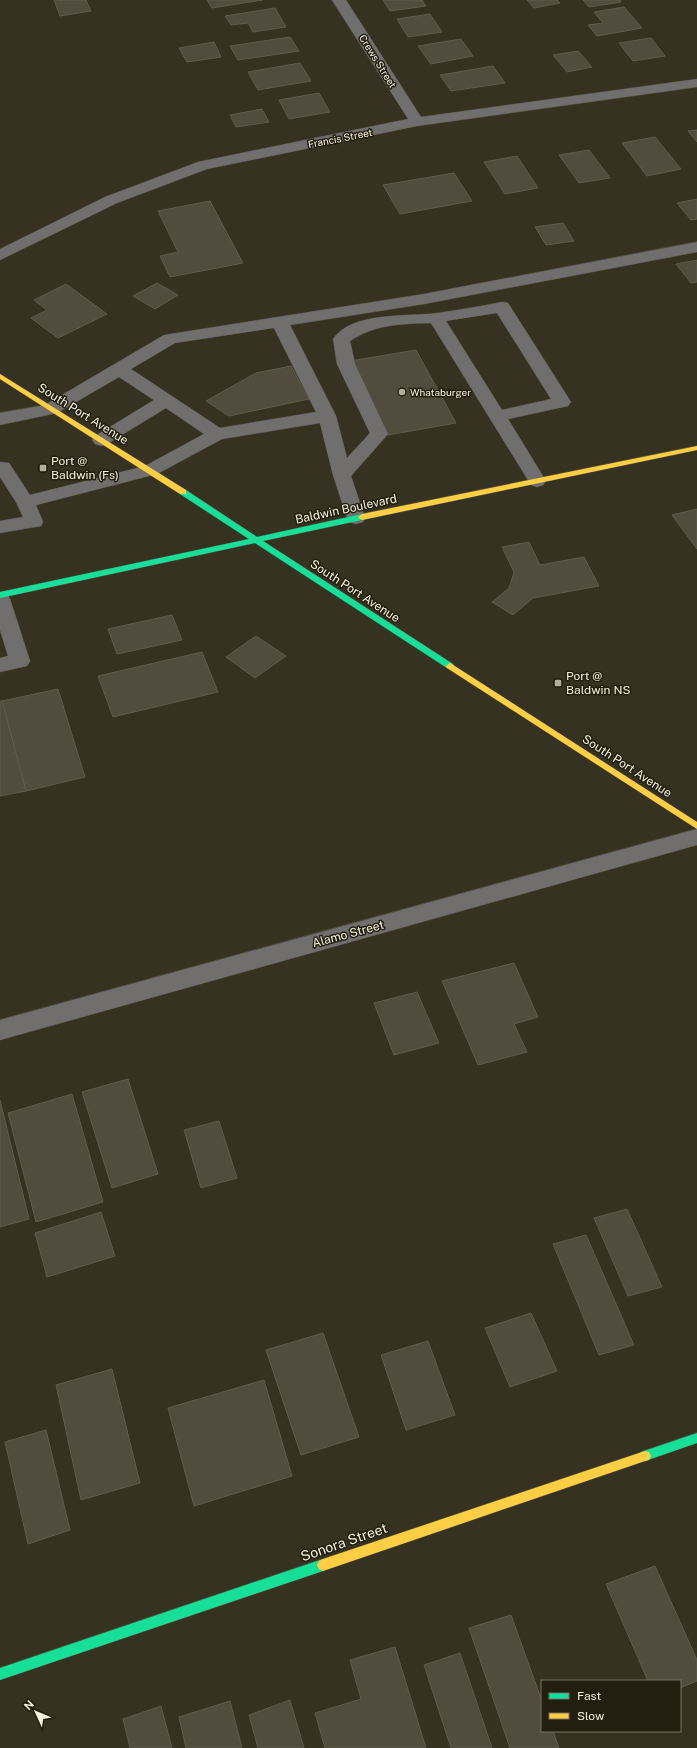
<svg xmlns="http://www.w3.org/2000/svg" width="697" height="1748" font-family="'Public Sans',sans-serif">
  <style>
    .building { fill: #504d3e; stroke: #5f5c4e }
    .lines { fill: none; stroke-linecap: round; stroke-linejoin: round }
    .lane-casing { stroke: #535041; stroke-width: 1 }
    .street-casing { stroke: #535041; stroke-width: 1 }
    .fast-casing { stroke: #535041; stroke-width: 1 }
    .slow-casing { stroke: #535041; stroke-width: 1 }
    .lane { fill: #706f6e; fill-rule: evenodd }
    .street { fill: #706f6e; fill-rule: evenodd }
    .fast { fill: #16e098; fill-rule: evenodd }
    .slow { fill: #ffcf43; fill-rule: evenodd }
    .poi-dot { fill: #b3af9c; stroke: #221f11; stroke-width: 1.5 }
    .labels { text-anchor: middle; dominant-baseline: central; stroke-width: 3; stroke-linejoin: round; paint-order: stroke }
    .far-street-label { font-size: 10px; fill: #f6f2df; stroke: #221f11 }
    .far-poi-label { font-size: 10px; fill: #f6f2df; stroke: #221f11; text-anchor: start }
    .street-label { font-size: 12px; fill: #f6f2df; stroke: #221f11 }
    .poi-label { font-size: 12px; fill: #f6f2df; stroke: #221f11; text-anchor: start }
    .near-street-label { font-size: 14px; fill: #f6f2df; stroke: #221f11 }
  </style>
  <rect width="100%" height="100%" fill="#363221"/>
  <g class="building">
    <path d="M54,0H86L91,11L60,16Z"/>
    <path d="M207,0H263L212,8Z"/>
    <path d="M383,0H422L426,6L390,11Z"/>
    <path d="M527,0H557L560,3L534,8Z"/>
    <path d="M583,0H620L621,2L589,7Z"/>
    <path d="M624,7L642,28L597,36L588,25L603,23L594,12Z"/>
    <path d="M275,8L286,27L253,32L248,23L231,25L225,16Z"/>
    <path d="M430,14L442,32L408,37L397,19Z"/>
    <path d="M290,37L299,51L238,60L230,46Z"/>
    <path d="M651,38L665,56L633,61L619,43Z"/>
    <path d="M461,39L473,56L431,64L418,46Z"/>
    <path d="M214,42L221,57L187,62L179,48Z"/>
    <path d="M578,51L592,67L567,72L553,55Z"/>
    <path d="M300,63L311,81L258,90L248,72Z"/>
    <path d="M493,66L505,83L451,91L440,75Z"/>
    <path d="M319,93L330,112L289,119L279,100Z"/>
    <path d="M262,109L269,122L236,127L230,115Z"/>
    <path d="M697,130V142L688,131Z"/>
    <path d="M655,137L681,169L647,176L622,143Z"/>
    <path d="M589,150L610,178L579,183L559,155Z"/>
    <path d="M517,156L538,188L505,194L484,162Z"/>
    <path d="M454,173L472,201L400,214L383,185Z"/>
    <path d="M697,199V219L691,220L677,203Z"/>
    <path d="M210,201L243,263L170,277L160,256L178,252L158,211Z"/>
    <path d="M563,223L574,241L546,245L535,227Z"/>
    <path d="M697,260V282L691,283L676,264Z"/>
    <path d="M157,283L178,295L155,309L133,296Z"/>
    <path d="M66,284L107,314L58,338L31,318L47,310L34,300Z"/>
    <path d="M416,350L456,423L388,435L350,361Z"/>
    <path d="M291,366L309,399L229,416L206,401L256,373Z"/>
    <path d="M697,509V549L672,515Z"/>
    <path d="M529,542L540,565L584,557L599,586L533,598L513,615L492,602L509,588L514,572L502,547Z"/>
    <path d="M172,615L182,640L117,654L108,629Z"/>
    <path d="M256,636L286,656L255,678L226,657Z"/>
    <path d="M202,652L218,692L113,717L98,676Z"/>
    <path d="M58,689L85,777L26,791L2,701Z"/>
    <path d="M0,701H2L26,791L0,796Z"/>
    <path d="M514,963L538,1017L514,1024L527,1052L478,1065L442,981Z"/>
    <path d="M417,992L439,1043L394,1055L374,1003Z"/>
    <path d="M128,1079L158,1174L112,1188L82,1092Z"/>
    <path d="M72,1094L103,1202L36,1222L8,1113Z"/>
    <path d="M0,1100L29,1219L0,1227Z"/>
    <path d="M219,1121L237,1178L201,1188L184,1130Z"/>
    <path d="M627,1209L662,1287L628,1296L594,1218Z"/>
    <path d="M101,1212L115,1256L47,1277L35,1233Z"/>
    <path d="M586,1235L634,1345L599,1355L553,1244Z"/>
    <path d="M531,1313L557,1371L510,1387L485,1328Z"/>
    <path d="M323,1333L359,1437L301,1455L266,1350Z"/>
    <path d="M428,1341L455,1415L406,1430L381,1355Z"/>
    <path d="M112,1369L140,1483L81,1500L56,1385Z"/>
    <path d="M264,1380L292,1476L194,1506L168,1408Z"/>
    <path d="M46,1430L70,1530L28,1544L5,1442Z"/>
    <path d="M655,1566L697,1660V1681L680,1688V1681H648L606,1584Z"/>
    <path d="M511,1615L542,1701V1731H553L559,1748H510L469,1628Z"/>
    <path d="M395,1647L426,1748H325L315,1713L361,1699L350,1660Z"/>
    <path d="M460,1653L492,1748H451L424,1665Z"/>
    <path d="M290,1700L304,1748H258L249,1715Z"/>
    <path d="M230,1701L242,1748H186L179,1717Z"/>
    <path d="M161,1706L172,1748H130L123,1719Z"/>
  </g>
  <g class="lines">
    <g class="lane-casing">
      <g id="lane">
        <path d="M697,242V252L424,304L290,325L336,416L347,458L370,433L337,364L333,339C352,311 409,317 438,313C459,310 481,306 502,302L508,303L571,402L568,406L508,419L546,481L543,485L537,487L531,485L431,323C402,324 375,324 350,341L355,364L388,434L351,476L365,518L363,522L356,524L349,522L347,518L333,475L320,423L222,439L157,474L36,505L43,522L41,526L0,533V521L23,517L16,502L0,477V462L9,463L30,495L145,466L204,434L166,408L107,444L101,446L95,444L92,440L95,436L154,400L119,377L57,413L51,414L45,413L42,409L45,405L164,335L424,294ZM497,313L551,399L502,410L446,321ZM274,328L316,412L220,428L131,369L175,343Z"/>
        <path d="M0,592L7,594L10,599L30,661L27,666L0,672V658L8,656L0,630Z"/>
      </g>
    </g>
    <g class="street-casing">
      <g id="street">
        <path d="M332,0H346L421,117L697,79V87L417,126L207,169L117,203L0,260V249L105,197L198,162L408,119Z"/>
        <path d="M51,404L57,405L60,409L57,413L0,425V413Z"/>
        <path d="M697,829V845L0,1040V1020Z"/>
      </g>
    </g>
    <g class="fast-casing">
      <g id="fast">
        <path d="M180,490H186L257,537L362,514L365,515V519L362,520L263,541L453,664L454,666L453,668H447L255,543L0,598V592L249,539L180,494Z"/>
        <path d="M697,1433V1443L645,1461L641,1460L639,1456L641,1452Z"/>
        <path d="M323,1559L327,1561L329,1565L327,1569L323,1571L0,1680V1668Z"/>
      </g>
    </g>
    <g class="slow-casing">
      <g id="slow">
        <path d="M0,374L186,490V494H180L0,379Z"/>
        <path d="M697,446V450L362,520L358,517L362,514Z"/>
        <path d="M450,663L697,822V829L447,668L446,666Z"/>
        <path d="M645,1451L649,1452L651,1456L649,1460L645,1461L323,1571L319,1569L317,1565L319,1561L323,1559Z"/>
      </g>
    </g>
    <use href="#lane" class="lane"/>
    <use href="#street" class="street"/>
    <use href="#fast" class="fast"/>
    <use href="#slow" class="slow"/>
  </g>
  <g class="poi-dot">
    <circle cx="402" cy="392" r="4"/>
    <rect x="39" y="464" width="8" height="8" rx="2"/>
    <rect x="554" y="679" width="8" height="8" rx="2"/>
  </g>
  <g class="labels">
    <g class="far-street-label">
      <text transform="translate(378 61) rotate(58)">Crews Street</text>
      <text transform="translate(340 138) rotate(-11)">Francis Street</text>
    </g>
    <g class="far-poi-label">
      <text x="410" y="392">Whataburger</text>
    </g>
    <g class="street-label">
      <text transform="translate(83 414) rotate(32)">South Port Avenue</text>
      <text transform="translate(346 509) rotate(-12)">Baldwin Boulevard</text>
      <text transform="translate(355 591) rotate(33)">South Port Avenue</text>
      <text transform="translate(627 766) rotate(33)">South Port Avenue</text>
      <text transform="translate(348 934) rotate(-15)">Alamo Street</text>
    </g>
    <g class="poi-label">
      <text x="51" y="461">Port @<tspan x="51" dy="14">Baldwin (Fs)</tspan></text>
      <text x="566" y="676">Port @<tspan x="566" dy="14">Baldwin NS</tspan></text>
    </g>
    <g class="near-street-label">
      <text transform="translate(344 1542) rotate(-19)">Sonora Street</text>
    </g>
  </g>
  <rect x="541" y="1680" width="140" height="52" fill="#221f11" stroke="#777363"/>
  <rect x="549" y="1693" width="20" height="6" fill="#16e098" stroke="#777363"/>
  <text x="577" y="1700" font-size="12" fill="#f6f2df">Fast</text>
  <rect x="549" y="1713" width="20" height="6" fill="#ffcf43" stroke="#777363"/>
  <text x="577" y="1720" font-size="12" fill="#f6f2df">Slow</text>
  <g transform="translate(36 1712) rotate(314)" stroke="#221f11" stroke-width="3" paint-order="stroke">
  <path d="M0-3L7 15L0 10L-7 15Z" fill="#f6f2df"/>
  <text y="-6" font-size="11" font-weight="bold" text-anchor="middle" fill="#f6f2df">N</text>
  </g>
</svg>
